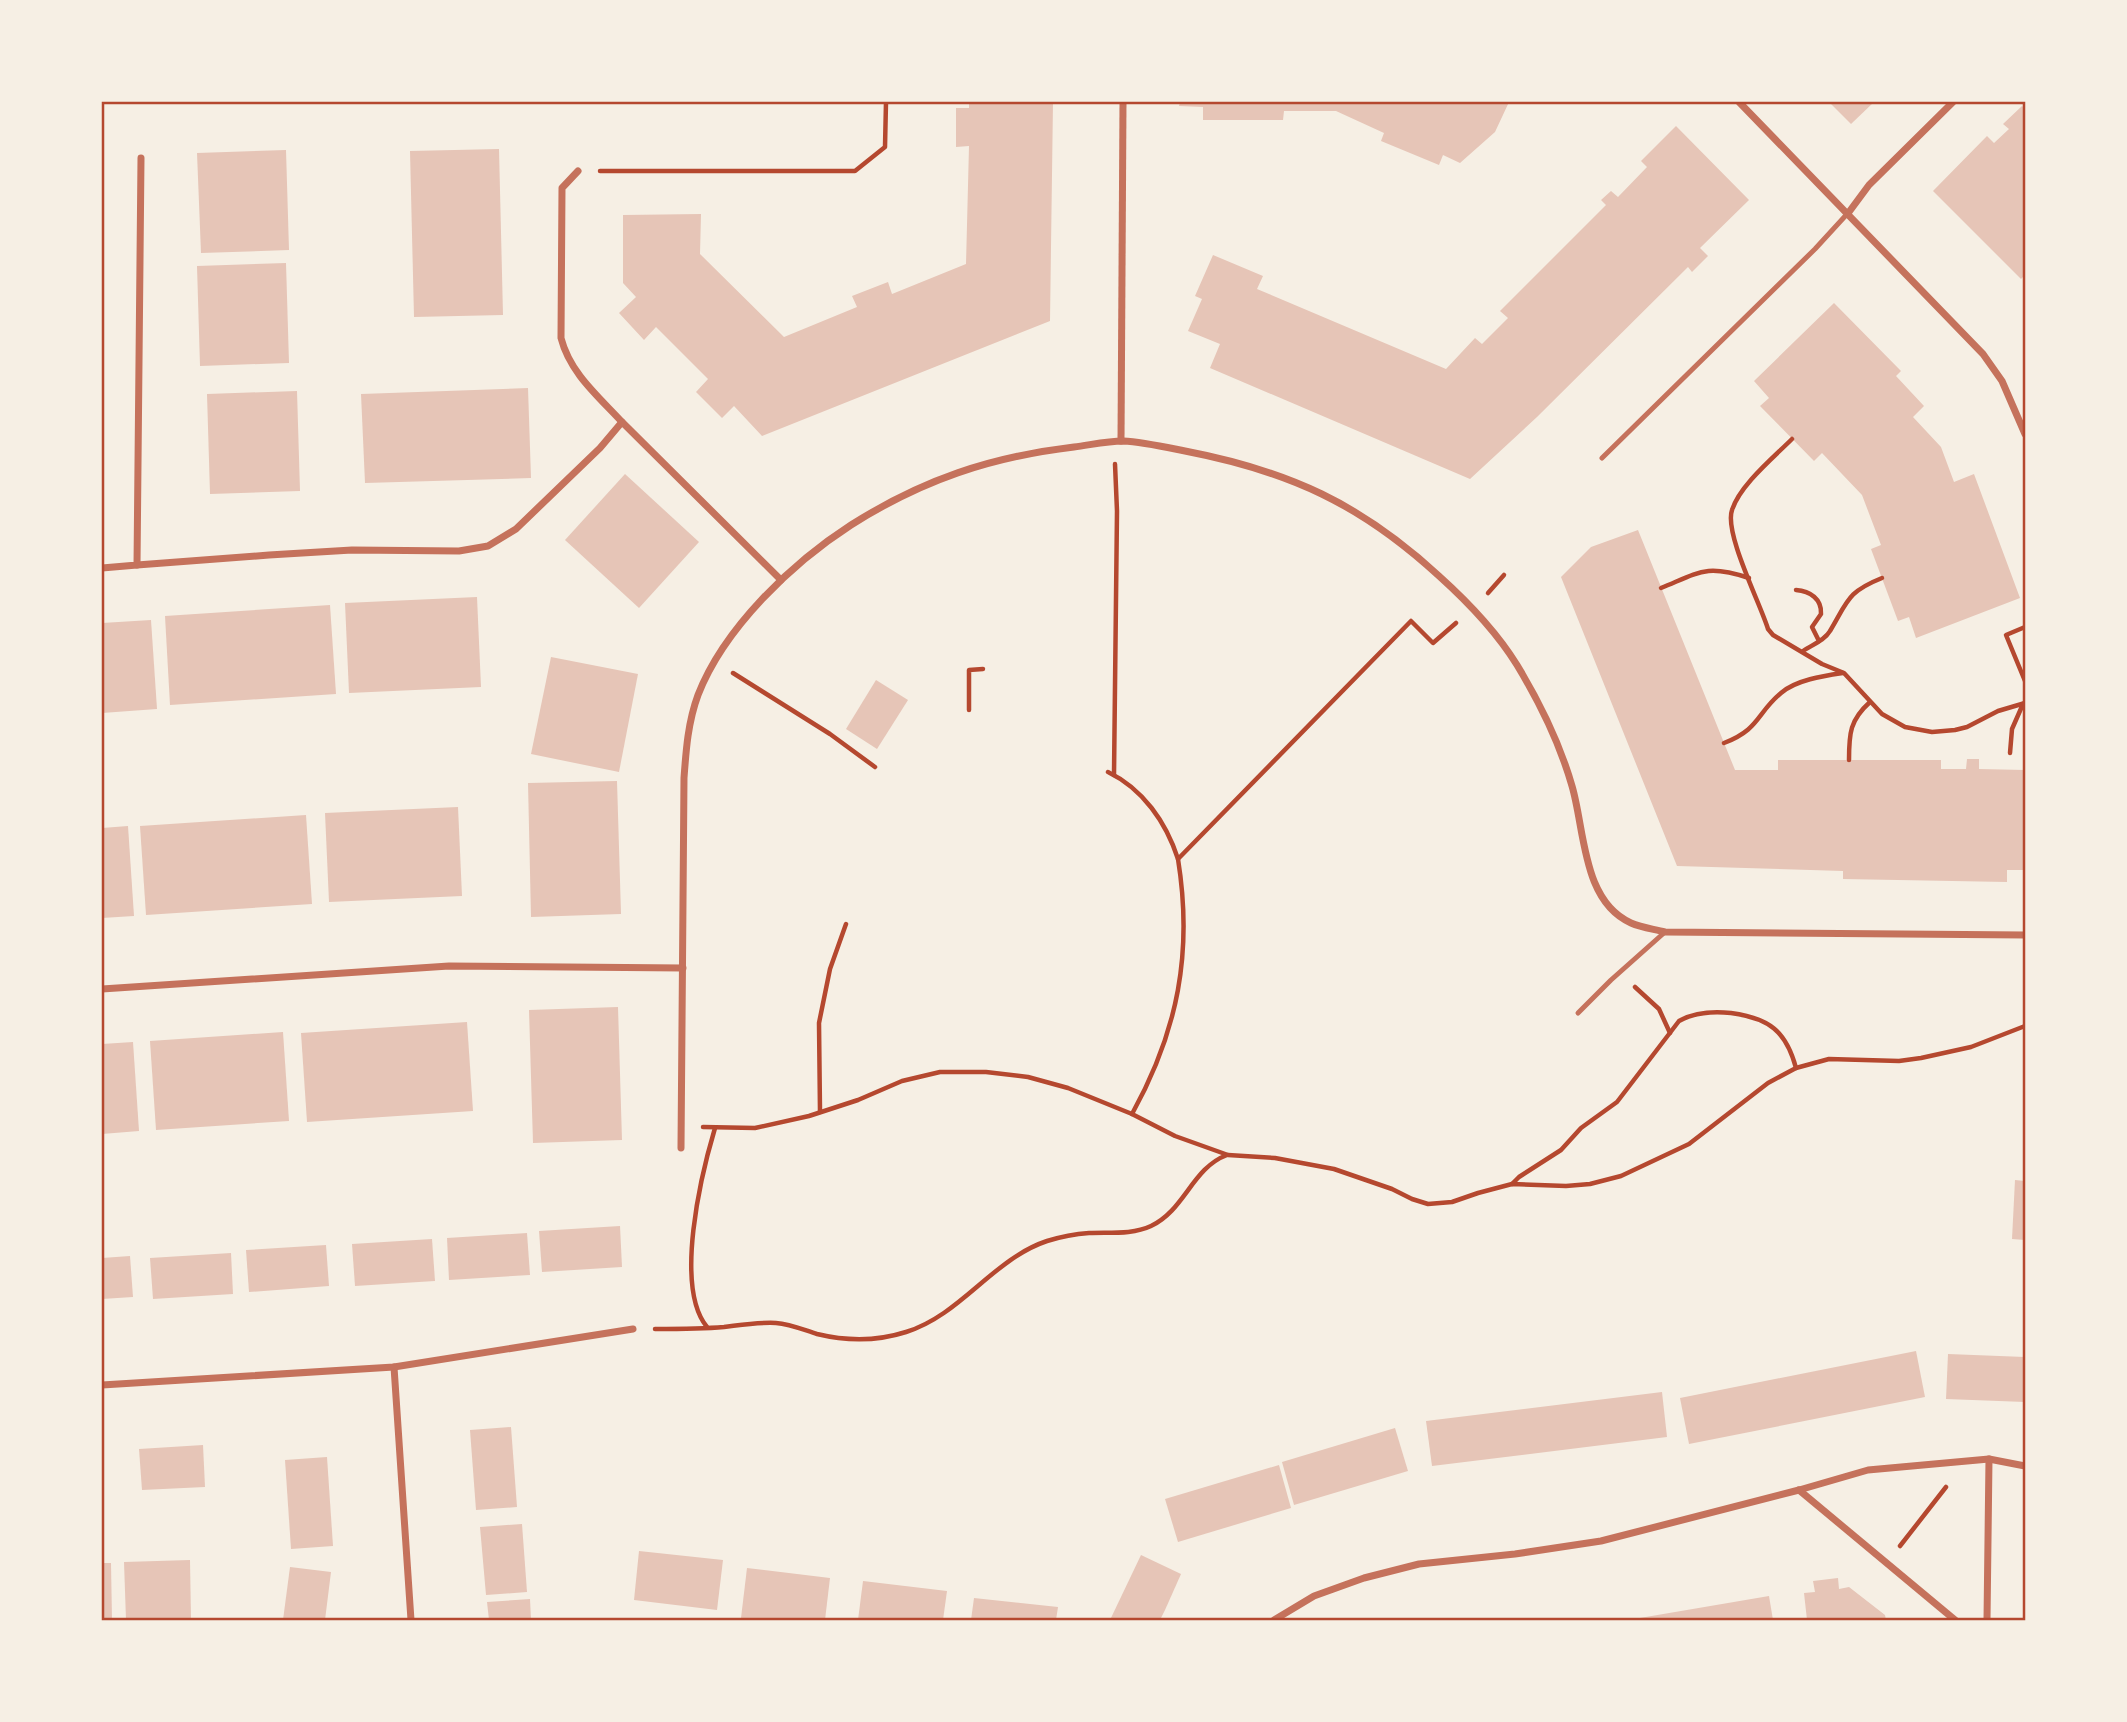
<svg xmlns="http://www.w3.org/2000/svg" width="2127" height="1722" font-family="'PT Serif',serif">
  <style>
    .building { fill: #e6c5b7 }
    .lines { fill: none; stroke-linecap: round; stroke-linejoin: round }
    .path { stroke: #b5482f; stroke-width: 4.5 }
    .service { stroke: #c5725c; stroke-width: 5 }
    .minor { stroke: #c5725c; stroke-width: 7 }
    .neatline { fill: none; stroke: #b5482f; stroke-width: 2.5 }
  </style>
  <rect width="100%" height="100%" fill="#f6efe4"/>
  <g class="building">
    <path d="M969,102H1053L1050,321L762,436L734,406L722,418L696,392L708,379L656,327L644,340L619,313L636,297L623,283V215L701,214L700,254L784,337L857,307L852,296L888,282L892,294L966,264L969,146L956,147V108H969Z"/>
    <path d="M1180,102H1509L1495,132L1460,163L1443,155L1439,165L1381,141L1384,133L1336,111H1284L1283,120H1203V107L1179,106Z"/>
    <path d="M1829,102H1874L1851,124Z"/>
    <path d="M2022,106L2025,109V275L2021,279L1933,191L1987,136L1994,143L2009,129L2003,124Z"/>
    <path d="M1676,126L1749,200L1700,248L1708,256L1692,272L1688,267L1537,417L1470,479L1210,368L1220,344L1188,331L1202,299L1195,296L1213,255L1263,276L1257,289L1446,369L1475,338L1482,344L1508,318L1500,311L1606,205L1601,200L1611,191L1618,197L1647,167L1641,161Z"/>
    <path d="M499,149L503,315L414,317L410,151Z"/>
    <path d="M286,150L289,250L201,253L197,153Z"/>
    <path d="M286,263L289,363L200,366L197,266Z"/>
    <path d="M1834,303L1901,371L1896,376L1924,406L1913,417L1941,447L1954,482L1974,474L2020,598L1916,638L1909,617L1898,621L1871,549L1881,545L1862,495L1822,453L1814,461L1760,406L1769,398L1754,381Z"/>
    <path d="M528,388L531,478L365,483L361,394Z"/>
    <path d="M297,391L300,491L210,494L207,394Z"/>
    <path d="M625,474L699,542L639,608L565,540Z"/>
    <path d="M1638,530L1735,770H1778V760H1941V769H1966L1967,759H1979V769L2025,770V870H2007V882L1843,879V871L1677,866L1561,577L1591,547Z"/>
    <path d="M477,597L481,687L349,693L345,603Z"/>
    <path d="M330,605L336,694L170,705L165,616Z"/>
    <path d="M151,620L157,709L102,713V623Z"/>
    <path d="M551,657L638,674L619,772L531,754Z"/>
    <path d="M876,680L908,700L877,749L846,729Z"/>
    <path d="M617,781L621,914L531,917L528,783Z"/>
    <path d="M458,807L462,896L329,902L325,813Z"/>
    <path d="M306,815L312,904L146,915L140,826Z"/>
    <path d="M128,826L134,916L102,918V828Z"/>
    <path d="M618,1007L622,1140L533,1143L529,1010Z"/>
    <path d="M467,1022L473,1111L307,1122L301,1033Z"/>
    <path d="M283,1032L289,1121L156,1130L150,1041Z"/>
    <path d="M133,1042L139,1131L102,1134V1044Z"/>
    <path d="M2015,1180L2025,1181V1240L2012,1239Z"/>
    <path d="M620,1226L622,1267L542,1272L539,1231Z"/>
    <path d="M527,1233L530,1275L449,1280L447,1238Z"/>
    <path d="M432,1239L435,1281L355,1286L352,1244Z"/>
    <path d="M326,1245L329,1286L249,1292L246,1250Z"/>
    <path d="M231,1253L233,1294L153,1299L150,1258Z"/>
    <path d="M130,1256L133,1297L102,1299V1258Z"/>
    <path d="M1916,1351L1925,1397L1689,1444L1680,1398Z"/>
    <path d="M1948,1354L2025,1357V1402L1946,1399Z"/>
    <path d="M1662,1392L1667,1437L1432,1466L1426,1421Z"/>
    <path d="M511,1427L517,1507L476,1510L470,1430Z"/>
    <path d="M1395,1428L1408,1471L1294,1505L1282,1462Z"/>
    <path d="M203,1445L205,1487L142,1490L139,1449Z"/>
    <path d="M327,1457L333,1546L291,1549L285,1460Z"/>
    <path d="M1279,1465L1291,1508L1178,1542L1165,1499Z"/>
    <path d="M522,1524L527,1592L486,1595L480,1527Z"/>
    <path d="M639,1551L723,1560L717,1610L634,1600Z"/>
    <path d="M1141,1555L1181,1574L1165,1610L1160,1620H1110Z"/>
    <path d="M190,1560L191,1620H126L124,1562Z"/>
    <path d="M102,1563H111L112,1620H102Z"/>
    <path d="M290,1567L331,1572L325,1620H283Z"/>
    <path d="M747,1568L830,1578L825,1620H765L741,1618Z"/>
    <path d="M1838,1578L1839,1589L1849,1587L1885,1615L1886,1620H1807L1804,1593L1815,1592L1813,1581Z"/>
    <path d="M863,1581L947,1591L943,1620H858Z"/>
    <path d="M1769,1596L1773,1620H1634V1619Z"/>
    <path d="M974,1598L1058,1607L1056,1620H971Z"/>
    <path d="M530,1599L531,1620H489L487,1602Z"/>
  </g>
  <g class="lines">
    <g class="path">
      <path d="M600,171H855L885,147L886,102"/>
      <path d="M1792,439C1773,458 1740,485 1732,510C1724,533 1760,603 1768,629L1773,635L1822,664L1844,673L1882,714L1905,727L1932,732L1955,730L1967,727L1998,711L2025,703"/>
      <path d="M1661,588C1700,572 1706,564 1749,578"/>
      <path d="M1796,590C1810,591 1822,599 1821,614L1812,627L1819,641"/>
      <path d="M1488,593L1504,575"/>
      <path d="M2025,627L2006,635L2025,681"/>
      <path d="M1803,651C1812,645 1825,640 1830,631C1848,601 1847,592 1882,578"/>
      <path d="M733,673L830,734L875,767"/>
      <path d="M969,710V670L983,669"/>
      <path d="M1724,743C1760,729 1756,714 1781,693C1796,680 1823,676 1843,673"/>
      <path d="M2010,753L2012,729L2023,704"/>
      <path d="M1849,760C1849,733 1850,720 1870,702"/>
      <path d="M1108,772C1143,789 1166,822 1178,859L1411,621L1433,643L1456,623"/>
      <path d="M1114,775L1117,511L1115,464"/>
      <path d="M1635,987L1659,1009L1670,1033"/>
      <path d="M820,1112L819,1023L830,969L846,924"/>
      <path d="M1132,1114C1178,1031 1193,952 1178,859"/>
      <path d="M703,1127L755,1128L809,1116L858,1100L902,1081L940,1072H986L1028,1077L1068,1088L1132,1114L1175,1136L1228,1155L1275,1158L1334,1169L1392,1189L1412,1199L1428,1204L1452,1202L1478,1193L1512,1184L1566,1186L1590,1184L1621,1176L1689,1144L1768,1083L1796,1068L1829,1059L1899,1061L1921,1058L1971,1047L2025,1026"/>
      <path d="M1512,1184L1519,1177L1561,1150L1581,1128L1617,1102L1679,1021C1695,1012 1712,1011 1731,1013C1769,1018 1786,1031 1796,1068"/>
      <path d="M707,1327C674,1287 701,1175 715,1128"/>
      <path d="M655,1329C678,1329 701,1329 724,1327C741,1325 759,1322 776,1323C790,1324 804,1330 817,1334C846,1341 878,1341 906,1332C961,1315 993,1259 1047,1241C1060,1237 1075,1234 1089,1233C1109,1232 1132,1235 1151,1226C1185,1210 1192,1168 1227,1155"/>
      <path d="M1900,1546L1946,1487"/>
    </g>
    <g class="service">
      <path d="M1602,458L1815,249L1848,213"/>
      <path d="M1578,1013L1611,980L1665,932"/>
    </g>
    <g class="minor">
      <path d="M1739,102L1983,354L2002,381L2025,434"/>
      <path d="M578,171L562,188L561,338C570,373 598,396 622,422"/>
      <path d="M1849,212L1869,185L1953,102"/>
      <path d="M1121,441L1123,102"/>
      <path d="M137,565L269,555L352,550L459,551L488,546L516,529L600,448L622,422L781,580"/>
      <path d="M102,568L137,565L141,158"/>
      <path d="M102,989L449,966L683,968"/>
      <path d="M681,1148L684,778C686,750 688,722 698,695C724,628 792,563 851,525C922,480 990,457 1074,447C1090,445 1107,441 1123,441C1143,442 1165,447 1185,451C1289,471 1361,504 1439,576C1469,603 1496,631 1517,665C1540,703 1560,744 1572,786C1585,830 1582,901 1631,923C1642,928 1654,929 1665,932L2025,935"/>
      <path d="M394,1367L411,1620"/>
      <path d="M102,1385L394,1367L633,1329"/>
      <path d="M1799,1490L1955,1620"/>
      <path d="M1274,1620L1314,1596L1364,1578L1419,1564L1515,1554L1601,1541L1799,1490L1868,1470L1989,1459L2025,1466"/>
      <path d="M1987,1620L1989,1459"/>
    </g>
  </g>
  <rect width="2127" height="1722" fill="none" stroke="#f6efe4" stroke-width="206"/>
  <rect x="103" y="103" width="1921" height="1516" class="neatline"/>
</svg>
